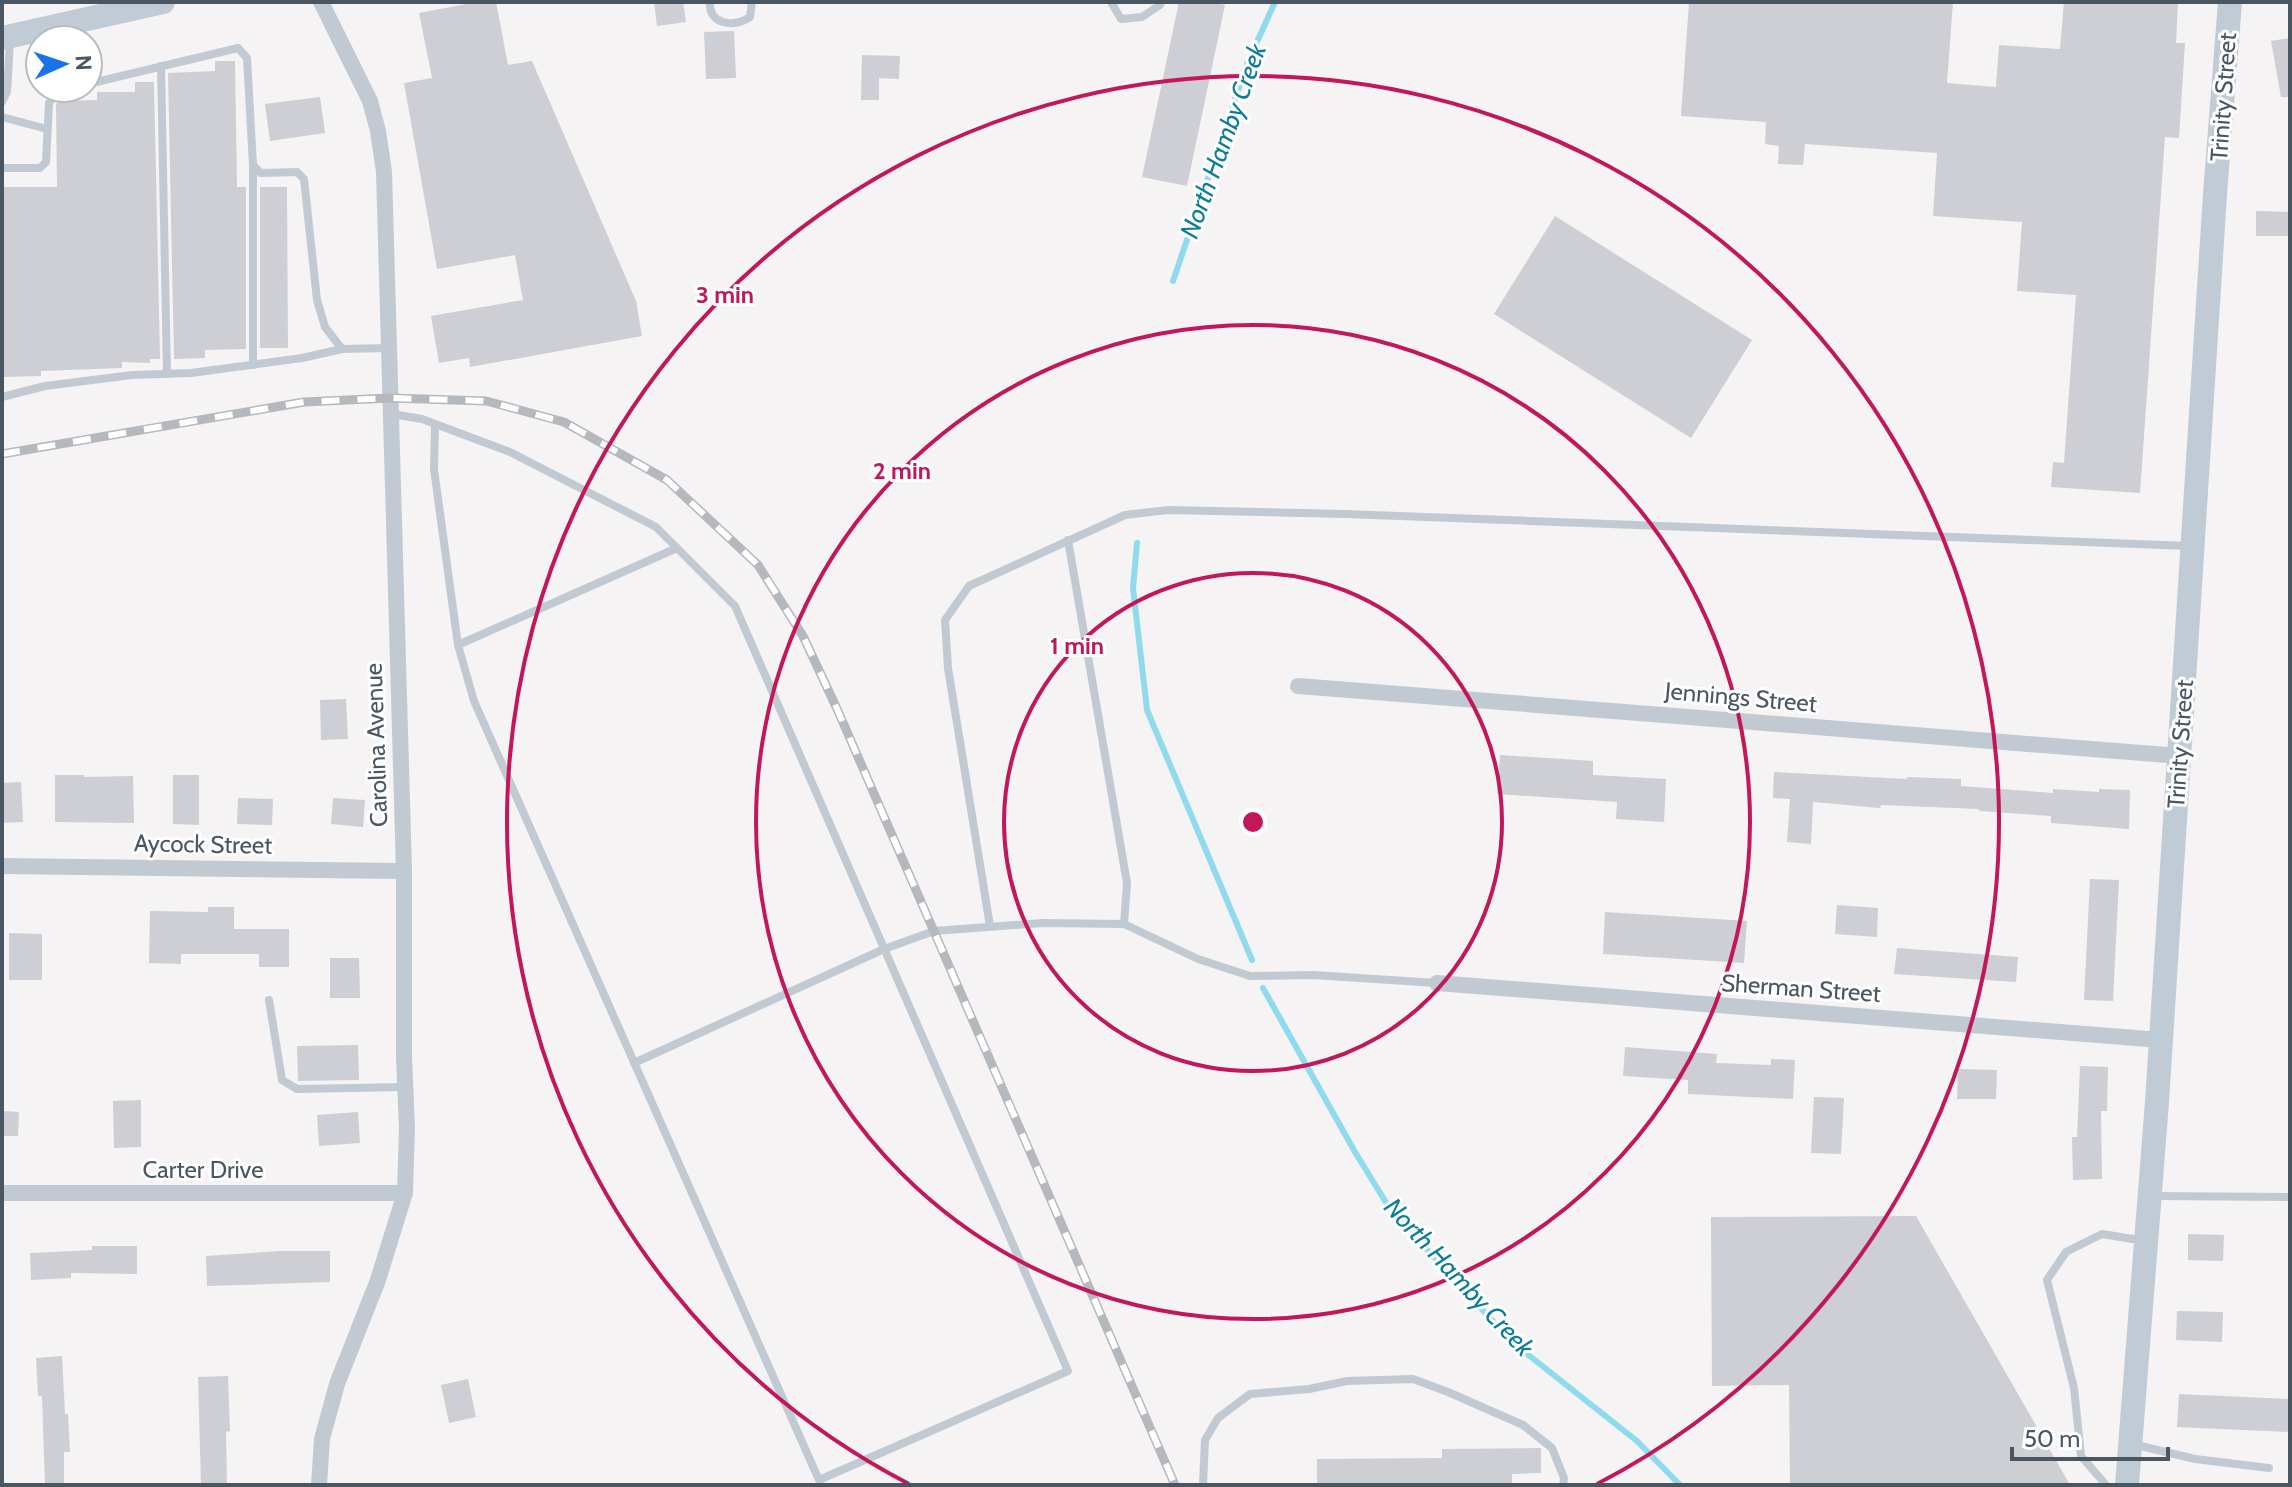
<svg xmlns="http://www.w3.org/2000/svg" width="2292" height="1487" font-family="Cabin,sans-serif">
  <style>
    .lines { fill: none; stroke-linecap: round; stroke-linejoin: round }
    .stream { stroke: #90daee; stroke-width: 6 }
    .building { fill: #cdcfd5 }
    .lane { stroke: #c1cad2; stroke-width: 8 }
    .street { stroke: #c1cad2; stroke-width: 16 }
    .secondary { stroke: #c1cbd6; stroke-width: 24 }
    .rail-casing { stroke: #b5b8bd; stroke-width: 9 }
    .rail { stroke: #fff; stroke-width: 6; stroke-dasharray: 18; stroke-linecap: butt }
    .ring { fill: none; stroke: #c2185b; stroke-width: 4 }
    .labels { text-anchor: middle; dominant-baseline: central; stroke-width: 6; stroke-linejoin: round; paint-order: stroke }
    .street-label { font-size: 24px; fill: #4a5661; stroke: #fff }
    .water-label { font-size: 26px; font-style: italic; fill: #0c7c9b; stroke: #fff }
    .centre { fill: #c2185b; stroke: #fff; stroke-width: 4 }
    .ring-label { font-size: 24px; text-anchor: middle; font-weight: bold; fill: #c2185b; stroke: #fff; stroke-width: 6; stroke-linejoin: round; paint-order: stroke }
  </style>
  <rect width="100%" height="100%" fill="#f5f3f3"/>
  <g class="lines">
    <g class="stream">
      <path d="M1173,281L1247,64L1275,2"/>
      <path d="M1137,543L1133,588L1147,710L1252,960"/>
      <path d="M1263,988L1355,1152L1390,1209L1512,1342L1637,1441L1680,1485"/>
    </g>
  </g>
  <g class="building">
    <path d="M477,2H496L508,65L532,61L636,301L642,336L470,367L469,358L439,363L431,316L523,300L515,255L437,269L404,83L432,78L419,13Z"/>
    <path d="M654,2H683L686,22L657,26Z"/>
    <path d="M1179,2H1211L1225,5L1187,186L1142,177Z"/>
    <path d="M1689,2H1953L1947,83L1996,87L1999,45L2060,49L2064,2H2178L2176,43H2185L2179,138L2165,137L2140,493L2051,487L2053,462L2064,463L2076,295L2017,291L2022,222L1933,216L1937,153L1805,144L1803,165L1778,164L1779,146L1765,144L1766,122L1681,116Z"/>
    <path d="M734,31L736,78L706,79L704,32Z"/>
    <path d="M2290,38V97H2281L2271,41Z"/>
    <path d="M862,55L900,56L899,79L879,78V100H861Z"/>
    <path d="M215,61H235L237,187H246V349L205,350V358L174,359L168,73L215,71Z"/>
    <path d="M135,82H154L160,359H150V363L122,362V368L41,371V376L3,377L2,187H57L56,105L58,101L97,100V92H135Z"/>
    <path d="M320,97L325,133L270,141L265,104Z"/>
    <path d="M260,187H287L288,348H260Z"/>
    <path d="M2256,211L2290,212V236H2256Z"/>
    <path d="M1555,216L1752,340L1691,438L1494,314Z"/>
    <path d="M346,699L348,739L321,740L320,700Z"/>
    <path d="M1500,755L1593,761V775L1666,779L1664,822L1616,819L1617,802L1497,794Z"/>
    <path d="M1774,772L1907,779V777L1961,779V786L2053,793V789L2099,792V789L2130,790L2129,829L2051,823V816L1979,811V809L1881,805L1880,808L1813,802L1811,844L1787,842L1790,799L1773,798Z"/>
    <path d="M55,775H84V777L133,776L134,823L55,822Z"/>
    <path d="M173,775H199V825L173,824Z"/>
    <path d="M21,782L23,822L2,823V783Z"/>
    <path d="M238,798L273,799L272,825L237,824Z"/>
    <path d="M333,798L365,800L363,827L331,824Z"/>
    <path d="M2090,879L2119,880L2113,1001L2084,1000Z"/>
    <path d="M1837,905L1878,908L1877,937L1835,934Z"/>
    <path d="M208,907H234V929H289V967H259V954H181V964L149,963L150,911L208,912Z"/>
    <path d="M1605,912L1747,921L1744,963L1603,954Z"/>
    <path d="M9,933L42,934V980H9Z"/>
    <path d="M1897,948L2018,957L2016,982L1894,974Z"/>
    <path d="M330,958H359L360,998H330Z"/>
    <path d="M358,1045L359,1080L298,1081L297,1046Z"/>
    <path d="M1625,1047L1717,1054L1716,1063L1771,1065V1059L1795,1060L1793,1099L1688,1094V1080L1623,1076Z"/>
    <path d="M2080,1066L2108,1067L2107,1111H2101L2102,1179L2073,1180L2072,1137H2077Z"/>
    <path d="M1958,1069L1997,1070L1996,1099H1957Z"/>
    <path d="M1814,1097L1844,1098L1841,1154L1811,1153Z"/>
    <path d="M141,1100V1147L114,1148L113,1101Z"/>
    <path d="M2,1111L19,1112L18,1136H2Z"/>
    <path d="M358,1112L360,1143L319,1146L317,1115Z"/>
    <path d="M1916,1216L2070,1485H1790L1789,1385L1712,1386L1711,1217Z"/>
    <path d="M2188,1234L2224,1235L2223,1261L2188,1260Z"/>
    <path d="M92,1246H137V1274L71,1273V1278L31,1280L30,1253L92,1250Z"/>
    <path d="M281,1251H330V1282L207,1286L206,1256Z"/>
    <path d="M2177,1311L2223,1312L2222,1342L2176,1340Z"/>
    <path d="M62,1356L65,1414H68L70,1452H64V1485H45L42,1396H38L36,1358Z"/>
    <path d="M228,1376L230,1431L226,1432L227,1485H201L198,1377Z"/>
    <path d="M468,1379L476,1417L449,1423L441,1385Z"/>
    <path d="M2179,1394L2290,1399V1432L2177,1427Z"/>
    <path d="M1541,1448V1473L1512,1474V1485H1317V1459L1442,1458V1449Z"/>
  </g>
  <g class="lines">
    <g class="lane">
      <path d="M710,2C708,25 735,28 750,17L752,2"/>
      <path d="M1111,2L1121,19L1142,17L1160,5L1161,2"/>
      <path d="M161,66L167,374"/>
      <path d="M88,84L238,48L247,58L253,165L261,173L297,172L304,179L317,300L325,327L342,349"/>
      <path d="M2,102L7,92L10,41"/>
      <path d="M2,117L47,129"/>
      <path d="M253,165V365"/>
      <path d="M2,168H40L46,162L49,103L54,94L74,88"/>
      <path d="M2,397L45,386L132,375L191,373L302,358L342,349L389,348"/>
      <path d="M392,414L422,419L510,452L656,527L735,606L1068,1371L819,1480L474,701L458,645L451,594L434,469L435,424"/>
      <path d="M1068,540L1127,883L1124,924"/>
      <path d="M458,645L677,548"/>
      <path d="M990,926L948,668L945,620L969,586L1125,515L1168,510L1345,514L2189,546"/>
      <path d="M269,1000L282,1080L297,1089L405,1087"/>
      <path d="M634,1063L884,949L934,931L1043,923L1124,924L1198,959L1250,976L1313,975L1437,983"/>
      <path d="M2151,1196L2290,1197"/>
      <path d="M2132,1444L2195,1459L2269,1468"/>
      <path d="M1203,1485L1205,1440L1218,1418L1250,1394L1309,1389L1347,1381L1413,1379L1448,1392L1523,1425L1552,1448L1564,1478L1563,1485"/>
      <path d="M2106,1485L2081,1456L2074,1388L2047,1280L2066,1252L2102,1234L2145,1241"/>
    </g>
    <g class="street">
      <path d="M1298,686L2180,756"/>
      <path d="M2,866L404,871"/>
      <path d="M1437,983L2161,1040"/>
      <path d="M2,1193H405"/>
      <path d="M319,1485L322,1439L337,1384L378,1280L405,1193L407,1128L404,1057V871L384,172L378,131L370,101L321,2"/>
    </g>
    <g class="secondary">
      <path d="M2,38L163,2"/>
      <path d="M2127,1485L2157,1102L2215,194L2230,2"/>
    </g>
    <g class="rail-casing">
      <path id="rail" d="M2,454L304,402L390,398L486,401L564,422L667,480L758,565L803,636L838,711L1175,1485"/>
    </g>
    <use href="#rail" class="rail"/>
  </g>
  <g class="ring">
    <circle cx="1253" cy="822" r="249"/>
    <circle cx="1253" cy="822" r="497"/>
    <path d="M909 1484A746 746 0 1 1 1597 1484"/>
  </g>
  <g class="labels">
    <g class="street-label">
      <text transform="translate(2223 97) rotate(-86)">Trinity Street</text>
      <text transform="translate(1741 697) rotate(5)">Jennings Street</text>
      <text transform="translate(2180 744) rotate(-86)">Trinity Street</text>
      <text transform="translate(376 745) rotate(-92)">Carolina Avenue</text>
      <text transform="translate(203 844) rotate(1)">Aycock Street</text>
      <text transform="translate(1801 988) rotate(4)">Sherman Street</text>
      <text x="203" y="1169">Carter Drive</text>
    </g>
    <g class="water-label">
      <text transform="translate(1223 141) rotate(-70)">North Hamby Creek</text>
      <text transform="translate(1459 1277) rotate(47)">North Hamby Creek</text>
    </g>
  </g>
  <circle cx="1253" cy="822" r="12" class="centre"/>
  <g class="ring-label">
    <text x="725" y="303">3 min</text>
    <text x="902" y="479">2 min</text>
    <text x="1077" y="654">1 min</text>
  </g>
  <rect width="2292" height="1487" fill="none" stroke="#4a5661" stroke-width="8"/>
  <g transform="translate(64 64) rotate(87)"><circle r="38" fill="#ffffff" stroke="#b7bbc0" stroke-width="2"/>
  <path d="M0-6L14 30L0 20L-14 30Z" fill="#1a73e8"/>
  <text y="-12" font-size="22" font-weight="bold" text-anchor="middle" fill="#4a5661">N</text>
  </g>
  <path d="M2012 1447v12h156v-12" fill="none" stroke="#4a5661" stroke-width="4"/>
  <text x="2024" y="1447" font-size="24" fill="#4a5661" stroke="#ffffff" stroke-width="6" paint-order="stroke">50 m</text>
</svg>
